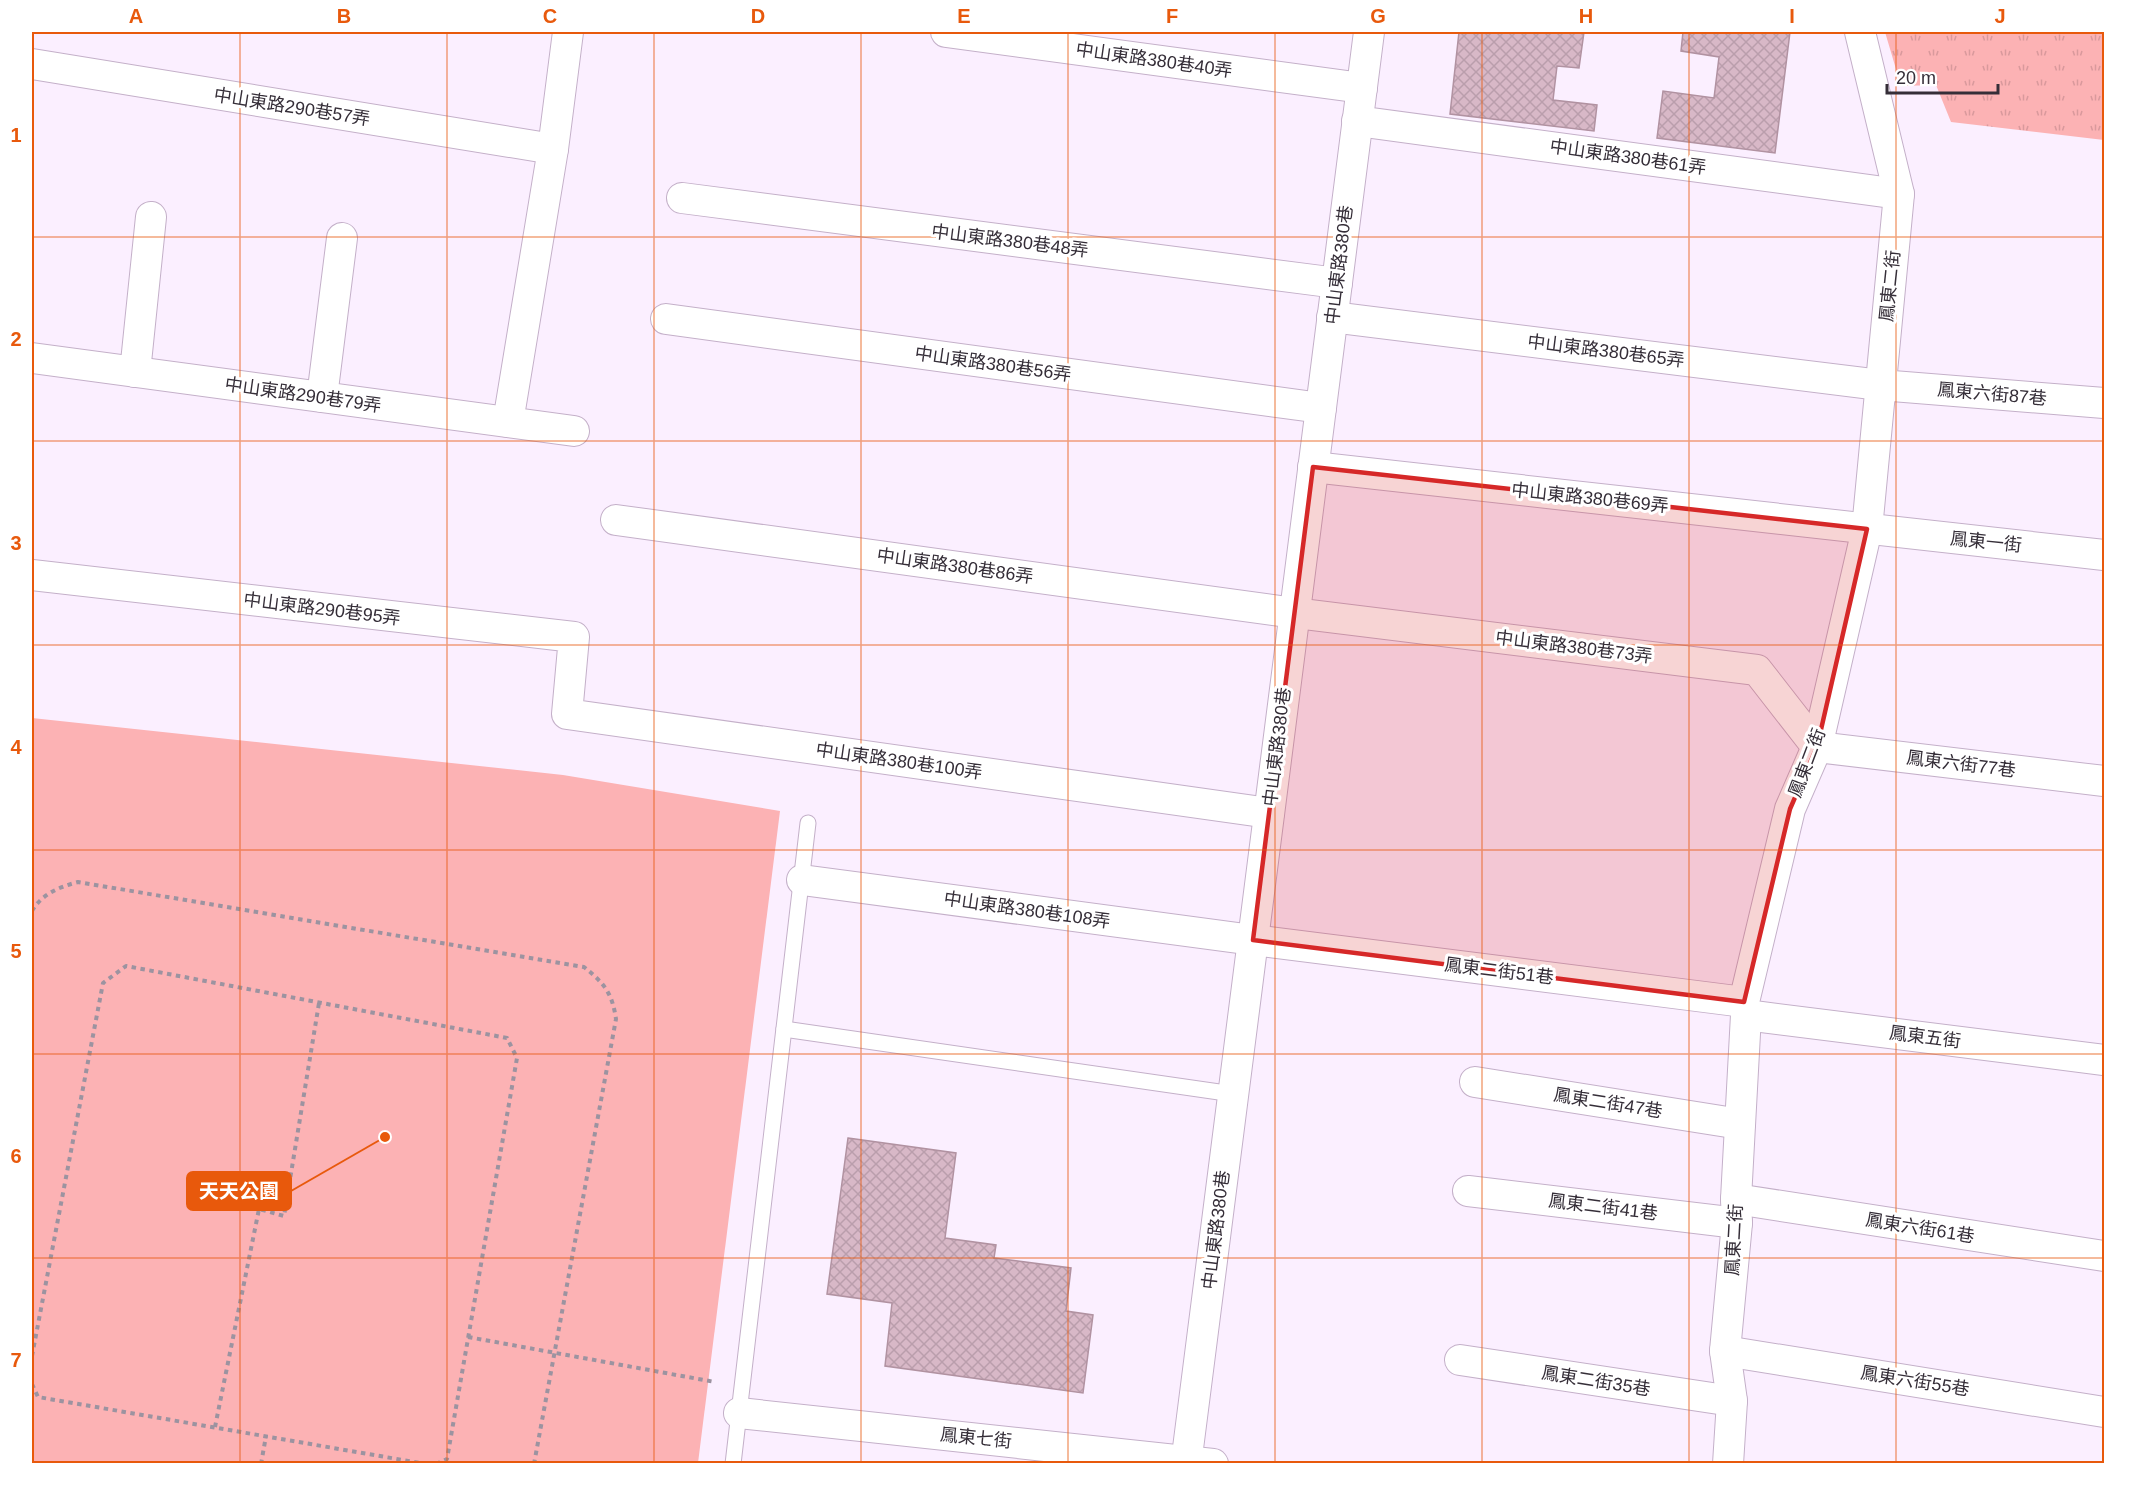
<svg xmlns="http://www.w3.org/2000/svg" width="2136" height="1495" font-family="Arial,'Noto Sans TC',sans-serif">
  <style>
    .grass { fill: url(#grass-tufts) }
    .park { fill: #fcb2b4 }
    .building { fill: url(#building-cross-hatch); stroke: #b192a1; stroke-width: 1.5 }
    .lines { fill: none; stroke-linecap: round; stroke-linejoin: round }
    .service-casing { stroke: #c4b0c9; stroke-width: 17 }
    .minor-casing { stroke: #c4b0c9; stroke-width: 32 }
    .path { stroke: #9c93a0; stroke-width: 4; stroke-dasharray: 4.5 4.5; stroke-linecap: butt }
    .service { stroke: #fff; stroke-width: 15 }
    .minor { stroke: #fff; stroke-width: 30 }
    .marked { fill: #d62828; fill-opacity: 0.2; stroke: #d62828; stroke-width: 4.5; stroke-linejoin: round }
    .grid { fill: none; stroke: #e8590c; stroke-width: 1.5; stroke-opacity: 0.55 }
    .labels { text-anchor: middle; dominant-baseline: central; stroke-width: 6; stroke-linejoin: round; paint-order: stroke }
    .street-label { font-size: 18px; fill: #352e38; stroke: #fff }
    .leader { fill: none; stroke: #e8590c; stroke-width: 2 }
    .callout-dot { fill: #e8590c; stroke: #fff; stroke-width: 2 }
    .callout { fill: #e8590c; stroke: #e8590c; stroke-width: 2 }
    .callout-label { font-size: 20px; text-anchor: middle; font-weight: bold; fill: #fff }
    .neatline { fill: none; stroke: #e8590c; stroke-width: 2 }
    .grid-label { font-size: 20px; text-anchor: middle; font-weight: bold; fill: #e8590c }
  </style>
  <defs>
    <pattern id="grass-tufts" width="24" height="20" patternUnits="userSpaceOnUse" patternTransform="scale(1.5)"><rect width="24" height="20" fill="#fcb2b4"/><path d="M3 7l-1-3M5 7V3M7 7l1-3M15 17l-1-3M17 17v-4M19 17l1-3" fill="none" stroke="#d9999c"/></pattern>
    <pattern id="building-cross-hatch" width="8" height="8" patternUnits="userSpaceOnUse" patternTransform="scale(1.5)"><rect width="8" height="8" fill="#d8b8c7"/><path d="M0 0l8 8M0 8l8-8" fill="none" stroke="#ba9eac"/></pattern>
  </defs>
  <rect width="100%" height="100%" fill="#fbefff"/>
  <path class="grass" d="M1885,32H2104V140L1951,122L1936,85L1901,86Z"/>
  <path class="park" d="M32,718L563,775L780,811L698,1463H32Z"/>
  <g class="building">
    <path d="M1459,32H1584L1579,68L1557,66L1553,100L1597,105L1594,131L1450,114Z"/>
    <path d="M1683,32H1790L1775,153L1657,138L1663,91L1714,98L1719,57L1681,51Z"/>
    <path d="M848,1138L956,1153L945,1238L996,1245L994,1258L1071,1268L1066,1311L1093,1315L1083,1393L885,1366L892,1303L827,1294Z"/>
  </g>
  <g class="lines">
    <g class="service-casing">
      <g id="service">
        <path d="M784,1029L1233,1094"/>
        <path d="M733,1464L808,823"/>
      </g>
    </g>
    <g class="minor-casing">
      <g id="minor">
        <path d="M946,32L1362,88"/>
        <path d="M32,64L553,149"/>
        <path d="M1357,121L1899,194"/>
        <path d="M682,198L1337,283"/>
        <path d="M1332,317L1880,385L2104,403"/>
        <path d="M666,319L1321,408"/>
        <path d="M32,358L574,431"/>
        <path d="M135,372L151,217"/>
        <path d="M322,397L342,238"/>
        <path d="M508,422L553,149L568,32"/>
        <path d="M1313,467L2104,555"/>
        <path d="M616,520L1295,613L1757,670L1817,747L2104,781"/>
        <path d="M32,575L574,637L567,714L1269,813"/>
        <path d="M802,880L1253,940L1744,1002"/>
        <path d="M1746,1015L2104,1060"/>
        <path d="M1475,1082L1740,1124"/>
        <path d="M1468,1191L1737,1223"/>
        <path d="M1736,1199L2104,1256"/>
        <path d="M1725,1351L2104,1412"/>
        <path d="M1460,1360L1732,1401"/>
        <path d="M739,1413L1213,1464"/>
        <path d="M1186,1464L1369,32"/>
        <path d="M1728,1464L1732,1401L1725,1351L1737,1223L1736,1199L1746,1015L1744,1002L1790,809L1817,747L1867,529L1899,194L1860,32"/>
      </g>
    </g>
    <g class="path">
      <path d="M32,911C42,894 59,887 78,882L584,967C605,984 612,993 616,1019L534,1464"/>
      <path d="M468,1337L715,1382"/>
      <path d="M32,1356L103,983L126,966L507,1038L517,1058L447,1459L436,1464"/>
      <path d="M32,1384L38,1397L426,1464"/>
      <path d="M215,1427L259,1209L284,1216L319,1003"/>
      <path d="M261,1464L266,1436"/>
    </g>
    <use href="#service" class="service"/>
    <use href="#minor" class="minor"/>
  </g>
  <path class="marked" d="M1313,467L1867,529L1817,747L1790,809L1744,1002L1253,940Z"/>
  <path class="grid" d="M240,32V1464M447,32V1464M654,32V1464M861,32V1464M1068,32V1464M1275,32V1464M1482,32V1464M1689,32V1464M1896,32V1464M32,237H2104M32,441H2104M32,645H2104M32,850H2104M32,1054H2104M32,1258H2104"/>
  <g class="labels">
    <g class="street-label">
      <text transform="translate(1154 60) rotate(8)">中山東路380巷40弄</text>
      <text transform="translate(292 107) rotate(9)">中山東路290巷57弄</text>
      <text transform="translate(1628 157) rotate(8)">中山東路380巷61弄</text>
      <text transform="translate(1010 241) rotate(7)">中山東路380巷48弄</text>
      <text transform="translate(1339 265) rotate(-83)">中山東路380巷</text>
      <text transform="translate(1890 286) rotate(-84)">鳳東二街</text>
      <text transform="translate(1606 351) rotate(7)">中山東路380巷65弄</text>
      <text transform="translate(993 364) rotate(8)">中山東路380巷56弄</text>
      <text transform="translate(1992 394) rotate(5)">鳳東六街87巷</text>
      <text transform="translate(303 395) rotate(8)">中山東路290巷79弄</text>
      <text transform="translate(1590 498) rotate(6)">中山東路380巷69弄</text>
      <text transform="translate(1986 542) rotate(6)">鳳東一街</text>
      <text transform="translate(955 566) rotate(8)">中山東路380巷86弄</text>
      <text transform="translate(322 609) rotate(7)">中山東路290巷95弄</text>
      <text transform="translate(1574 647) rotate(7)">中山東路380巷73弄</text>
      <text transform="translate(1277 747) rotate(-83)">中山東路380巷</text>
      <text transform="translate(899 761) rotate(8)">中山東路380巷100弄</text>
      <text transform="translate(1807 763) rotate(-69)">鳳東二街</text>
      <text transform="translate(1961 764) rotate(7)">鳳東六街77巷</text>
      <text transform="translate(1027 910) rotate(8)">中山東路380巷108弄</text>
      <text transform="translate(1499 971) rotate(7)">鳳東二街51巷</text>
      <text transform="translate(1925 1037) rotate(7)">鳳東五街</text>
      <text transform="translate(1608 1103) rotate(9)">鳳東二街47巷</text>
      <text transform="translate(1603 1207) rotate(7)">鳳東二街41巷</text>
      <text transform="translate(1920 1228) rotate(9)">鳳東六街61巷</text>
      <text transform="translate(1216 1230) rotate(-83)">中山東路380巷</text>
      <text transform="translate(1734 1240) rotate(-87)">鳳東二街</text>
      <text transform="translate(1596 1381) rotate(9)">鳳東二街35巷</text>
      <text transform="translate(1915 1381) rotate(9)">鳳東六街55巷</text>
      <text transform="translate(976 1438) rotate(6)">鳳東七街</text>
    </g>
  </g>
  <path class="leader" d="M385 1137L291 1191"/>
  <circle class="callout-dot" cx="385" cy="1137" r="6"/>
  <rect class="callout" x="187" y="1172" width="104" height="38" rx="6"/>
  <g class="callout-label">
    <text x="239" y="1198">天天公園</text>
  </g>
  <rect width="2136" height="1495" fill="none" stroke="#ffffff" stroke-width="66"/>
  <path d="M1887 84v9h111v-9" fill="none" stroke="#352e38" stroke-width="3"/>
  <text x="1896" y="84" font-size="18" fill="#352e38" stroke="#ffffff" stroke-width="4.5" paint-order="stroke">20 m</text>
  <rect x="33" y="33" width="2070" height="1429" class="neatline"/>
  <g class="grid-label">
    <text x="136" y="23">A</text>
    <text x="344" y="23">B</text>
    <text x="550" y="23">C</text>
    <text x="758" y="23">D</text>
    <text x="964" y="23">E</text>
    <text x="1172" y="23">F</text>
    <text x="1378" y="23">G</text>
    <text x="1586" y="23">H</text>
    <text x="1792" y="23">I</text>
    <text x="2000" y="23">J</text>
    <text x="16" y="142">1</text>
    <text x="16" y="346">2</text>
    <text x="16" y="550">3</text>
    <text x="16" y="754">4</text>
    <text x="16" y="958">5</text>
    <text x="16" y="1163">6</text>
    <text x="16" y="1367">7</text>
  </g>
</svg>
